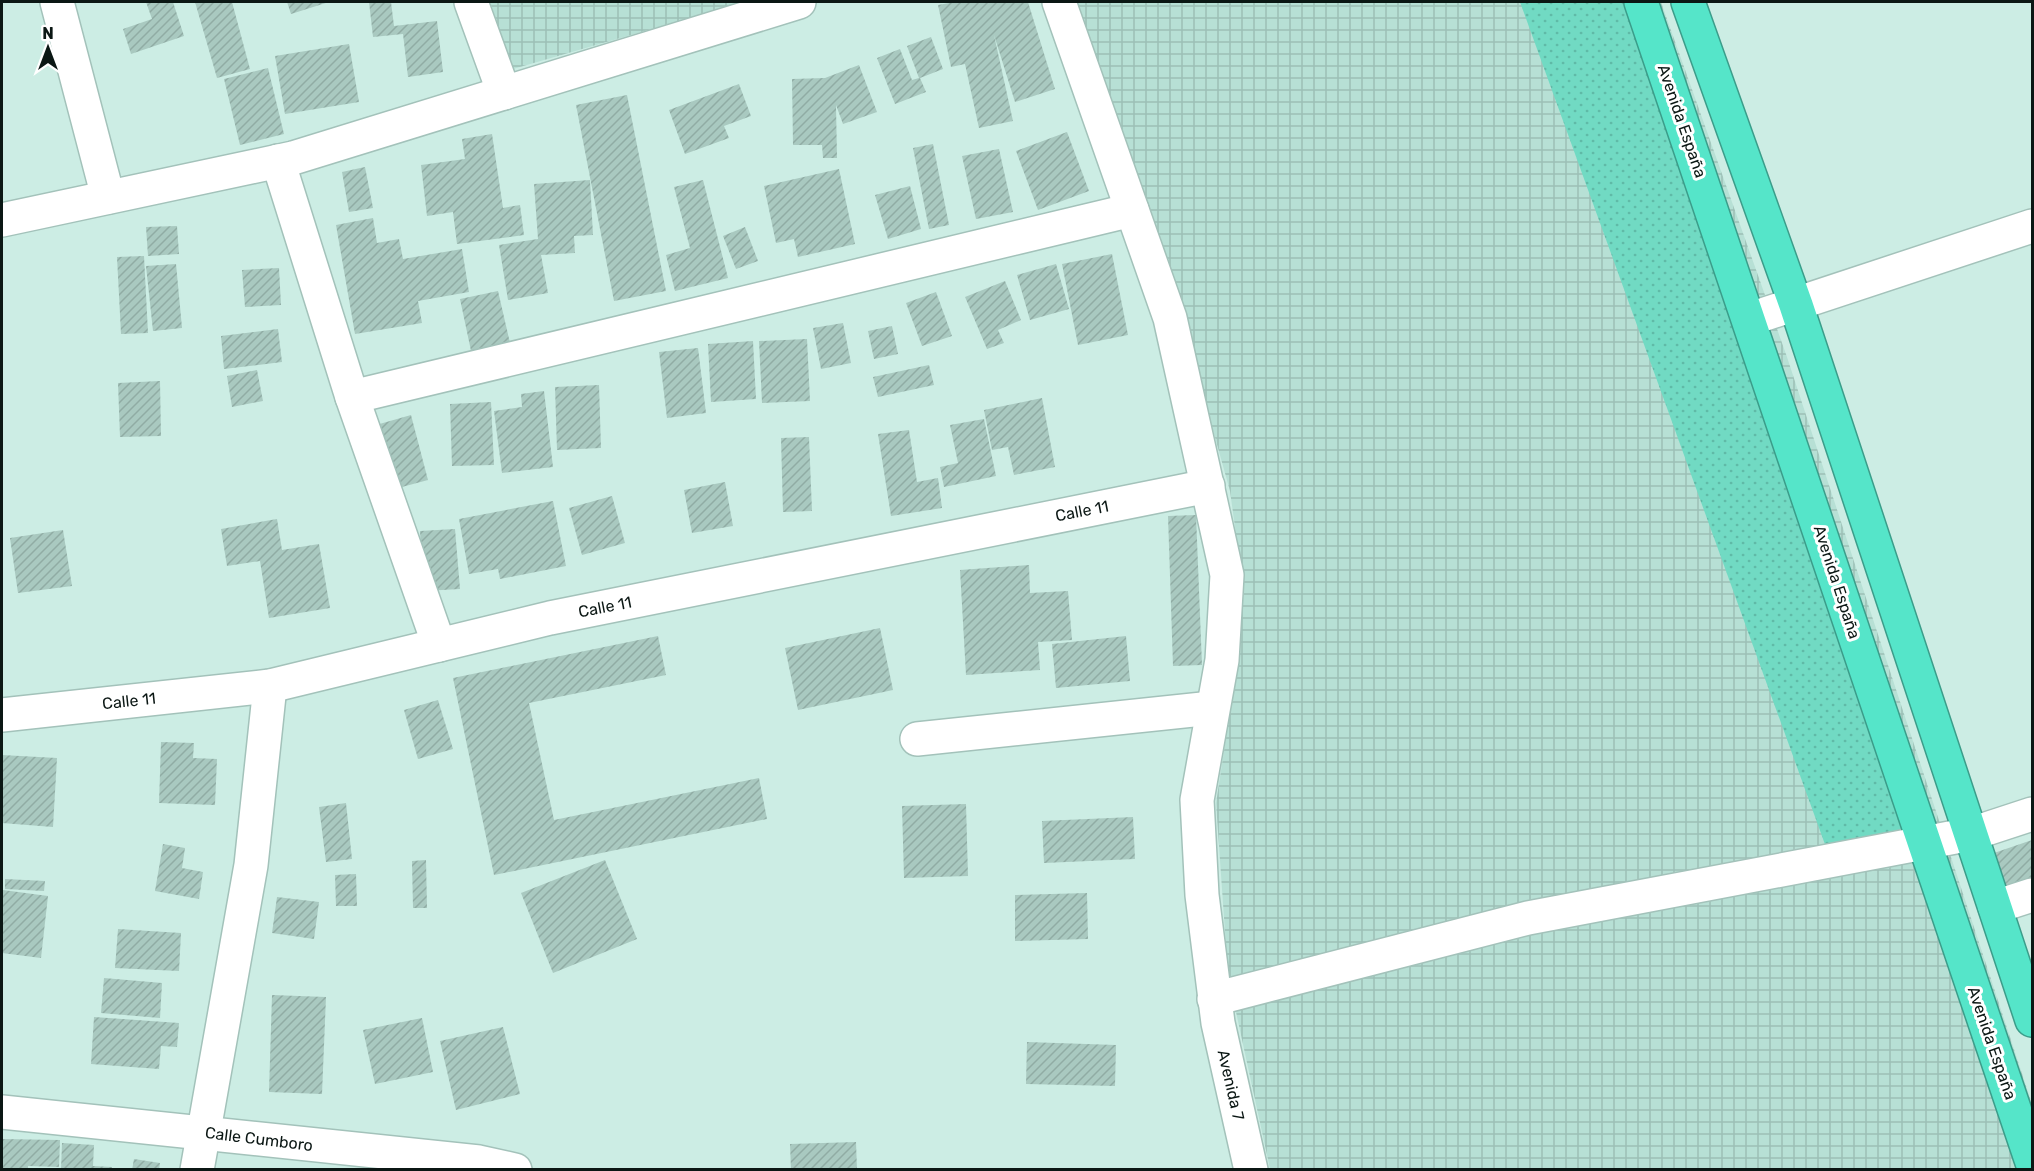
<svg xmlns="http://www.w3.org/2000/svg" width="2034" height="1171" font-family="Rubik,sans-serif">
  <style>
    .industrial { fill: url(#industrial-grid) }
    .park { fill: url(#park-dots) }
    .building { fill: url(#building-hatch) }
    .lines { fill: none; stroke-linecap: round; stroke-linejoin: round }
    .minor-casing { stroke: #a3c2ba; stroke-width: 36 }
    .highway-casing { stroke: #3b9d8a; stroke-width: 36 }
    .minor { stroke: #fff; stroke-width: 33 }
    .highway { stroke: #55e5c9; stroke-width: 33 }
    .labels { text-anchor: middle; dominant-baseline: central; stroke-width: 6; stroke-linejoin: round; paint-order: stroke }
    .street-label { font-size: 16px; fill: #0b1714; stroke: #fff }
  </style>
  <defs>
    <pattern id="industrial-grid" width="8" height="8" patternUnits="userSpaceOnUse" patternTransform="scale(1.5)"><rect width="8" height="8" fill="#b7e0d5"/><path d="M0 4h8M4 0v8" fill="none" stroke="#9cbfb6"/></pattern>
    <pattern id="park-dots" width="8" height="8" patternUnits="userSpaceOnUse" patternTransform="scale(1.5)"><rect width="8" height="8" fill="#71dac3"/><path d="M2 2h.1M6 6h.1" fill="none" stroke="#60baa7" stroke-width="1.8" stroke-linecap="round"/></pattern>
    <pattern id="building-hatch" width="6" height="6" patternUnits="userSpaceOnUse" patternTransform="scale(1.5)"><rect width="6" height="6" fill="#a9c9c0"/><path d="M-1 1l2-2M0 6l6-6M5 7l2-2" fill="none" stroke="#90aca4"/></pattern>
  </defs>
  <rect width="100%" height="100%" fill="#ccede4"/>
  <g class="industrial">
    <path d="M490,2H745L513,69Z"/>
    <path d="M1072,2H1661L1787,357L2032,1104V1169H1270L1228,975L1216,803L1230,712L1244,592L1230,491L1154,219Z"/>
  </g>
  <path class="park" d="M1520,2H1640L1924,843L1831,861Z"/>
  <g class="building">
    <path d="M146,2H173L184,36L131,54L123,29L152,19Z"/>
    <path d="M195,2H232L250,69L217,78Z"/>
    <path d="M287,2H329L291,14Z"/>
    <path d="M369,2H391L394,26L437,21L443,72L408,77L403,34L373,37Z"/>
    <path d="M955,2H1028L1055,89L1015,102L994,35L1013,121L979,128L965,64L951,67L938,5Z"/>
    <path d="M931,37L943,69L920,78L926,92L895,104L877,58L900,49L912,80L919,78L907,46Z"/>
    <path d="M349,44L359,102L285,114L275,56Z"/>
    <path d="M859,65L877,112L843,124L836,105L837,158H823L822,145H793L792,79L825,78Z"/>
    <path d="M268,68L284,134L240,145L224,79Z"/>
    <path d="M739,84L751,116L724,126L729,138L685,154L669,110Z"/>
    <path d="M627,95L666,291L614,301L576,105Z"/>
    <path d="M1067,132L1089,191L1038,210L1016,151Z"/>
    <path d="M492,134L503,208L520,205L524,235L457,244L453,212L427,216L421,165L465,159L462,139Z"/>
    <path d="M933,144L949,225L929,229L913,148Z"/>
    <path d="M999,149L1013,212L976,219L962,156Z"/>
    <path d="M365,167L373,208L349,212L342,172Z"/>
    <path d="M839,169L855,244L798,257L794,239L776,243L764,186Z"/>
    <path d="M590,180L593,235L574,236L575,253L541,255L548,293L508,300L499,245L538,239L534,184Z"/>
    <path d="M703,180L728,278L675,291L666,255L690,248L674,187Z"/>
    <path d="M910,186L921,229L888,239L875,195Z"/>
    <path d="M373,218L377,243L399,239L403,259L462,249L469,292L418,301L422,323L355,334L336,225Z"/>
    <path d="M177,226L179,254L148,256L146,227Z"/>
    <path d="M745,227L758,261L736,269L723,236Z"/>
    <path d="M1112,254L1128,335L1078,345L1062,264Z"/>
    <path d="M144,256L148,333L121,334L117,257Z"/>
    <path d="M176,264L182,328L153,331L146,266Z"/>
    <path d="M1056,264L1069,309L1030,320L1017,275Z"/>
    <path d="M279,268L281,305L245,307L242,270Z"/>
    <path d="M1005,281L1021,320L998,330L1004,343L987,349L965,297Z"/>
    <path d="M498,291L513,356L474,365L460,299Z"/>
    <path d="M936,292L952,336L922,346L906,303Z"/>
    <path d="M843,323L851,363L821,369L813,328Z"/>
    <path d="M892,326L898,354L874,359L868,331Z"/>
    <path d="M278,329L282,362L224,369L221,336Z"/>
    <path d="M807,339L810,401L762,403L759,341Z"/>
    <path d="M753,341L756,399L711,402L708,344Z"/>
    <path d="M698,348L706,413L667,418L659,352Z"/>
    <path d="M929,365L934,385L878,397L873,377Z"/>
    <path d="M257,370L263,401L232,407L227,376Z"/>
    <path d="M160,381L161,436L120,437L118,383Z"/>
    <path d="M599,385L601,448L557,450L555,387Z"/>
    <path d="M544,391L553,467L502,473L494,411L522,407L521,394Z"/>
    <path d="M1042,398L1055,467L1014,475L1008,447L992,450L984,410Z"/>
    <path d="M491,402L494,465L452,466L450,404Z"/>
    <path d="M411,415L428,480L387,491L369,427Z"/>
    <path d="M984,419L996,476L944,487L940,467L958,463L950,425Z"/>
    <path d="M909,430L917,482L938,478L942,508L891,516L878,434Z"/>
    <path d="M809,437L812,511L783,512L781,438Z"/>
    <path d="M725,482L733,526L692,533L684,490Z"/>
    <path d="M612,496L625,543L582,555L569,508Z"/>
    <path d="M553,501L566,566L500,579L498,569L469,574L459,519Z"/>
    <path d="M1196,515L1202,665L1173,666L1168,516Z"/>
    <path d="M277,519L282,550L319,544L330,608L269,618L260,561L227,566L221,529Z"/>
    <path d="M455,529L460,589L424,591L420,531Z"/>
    <path d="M63,530L72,586L18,593L10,538Z"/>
    <path d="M1029,565L1030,593L1068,591L1072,640L1038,642L1040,670L966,675L960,570Z"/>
    <path d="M880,628L893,690L798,710L785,648Z"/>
    <path d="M658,636L666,675L529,703L554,820L759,778L767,819L494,875L453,678Z"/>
    <path d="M1126,636L1130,681L1056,688L1052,644Z"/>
    <path d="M438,700L453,749L418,759L404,710Z"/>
    <path d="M161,742L194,743L193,758L217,759L215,805L159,803Z"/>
    <path d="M2,755L57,758L53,827L2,823Z"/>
    <path d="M346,803L352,859L326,862L319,807Z"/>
    <path d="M966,804L968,876L904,878L902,806Z"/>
    <path d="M1133,817L1135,859L1044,863L1042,821Z"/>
    <path d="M2032,840V884L2007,892L1994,853Z"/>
    <path d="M163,844L185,848L182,868L203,872L199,899L155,891Z"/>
    <path d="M426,860L427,908H413L412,861Z"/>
    <path d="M605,860L637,939L553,973L521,893Z"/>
    <path d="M356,874L357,906H336L335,875Z"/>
    <path d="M5,879L45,881L44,891L5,889Z"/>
    <path d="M3,890L48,896L41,958L2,953Z"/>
    <path d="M1087,893L1088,939L1015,941V895Z"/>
    <path d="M277,897L319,902L314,939L272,933Z"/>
    <path d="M118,929L181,933L179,971L115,968Z"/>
    <path d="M104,978L162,983L160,1018L101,1013Z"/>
    <path d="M272,995L326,997L322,1094L269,1092Z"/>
    <path d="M94,1017L179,1023L177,1047L161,1046L159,1069L91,1064Z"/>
    <path d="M422,1018L433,1072L375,1084L363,1030Z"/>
    <path d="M503,1027L520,1094L456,1110L440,1041Z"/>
    <path d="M1027,1042L1116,1045L1115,1086L1026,1084Z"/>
    <path d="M2,1139L60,1140L59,1167L28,1166V1170H2Z"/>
    <path d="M856,1142L857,1170H791L790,1144Z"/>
    <path d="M62,1143L94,1145L93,1166L112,1167V1170H61Z"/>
    <path d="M134,1159L160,1163L159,1170H132Z"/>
  </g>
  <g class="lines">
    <g class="minor-casing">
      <g id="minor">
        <path d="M57,2L108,197"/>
        <path d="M471,2L504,93"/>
        <path d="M1059,2L1170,318L1227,575L1222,660L1197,800L1202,895L1218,1023L1251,1170"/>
        <path d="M278,161L352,397L439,645"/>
        <path d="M2,220L293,158L799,2"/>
        <path d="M1750,319L2032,226"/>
        <path d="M352,397L1132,210"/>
        <path d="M2,715L270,686L550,618L1208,486"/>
        <path d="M917,739L1212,708"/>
        <path d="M1995,907L2032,895"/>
        <path d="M1214,999L1528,918L1971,834L2032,814"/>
        <path d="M2,1112L479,1162L515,1170"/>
        <path d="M197,1170L251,865L270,686"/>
      </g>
    </g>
    <g class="highway-casing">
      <g id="highway">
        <path d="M1641,2C1774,388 1901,776 2032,1162"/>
        <path d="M1688,2L1796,305L2032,1020"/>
      </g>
    </g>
    <use href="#minor" class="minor"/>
    <use href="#highway" class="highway"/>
  </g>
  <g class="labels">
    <g class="street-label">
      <text transform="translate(1682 121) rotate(71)">Avenida España</text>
      <text transform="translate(1082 511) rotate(-11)">Calle 11</text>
      <text transform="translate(1837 582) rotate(72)">Avenida España</text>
      <text transform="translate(605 607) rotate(-11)">Calle 11</text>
      <text transform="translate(129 701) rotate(-6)">Calle 11</text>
      <text transform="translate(1992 1043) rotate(71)">Avenida España</text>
      <text transform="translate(1231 1085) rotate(77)">Avenida 7</text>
      <text transform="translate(259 1139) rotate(7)">Calle Cumboro</text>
    </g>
  </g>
  <rect width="2034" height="1171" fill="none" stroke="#0b1714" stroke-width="6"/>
  <g transform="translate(48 48)" stroke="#ffffff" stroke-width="4.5" paint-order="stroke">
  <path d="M0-4.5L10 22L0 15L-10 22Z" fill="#0b1714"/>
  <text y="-9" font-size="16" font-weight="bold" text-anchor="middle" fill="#0b1714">N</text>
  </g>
</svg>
